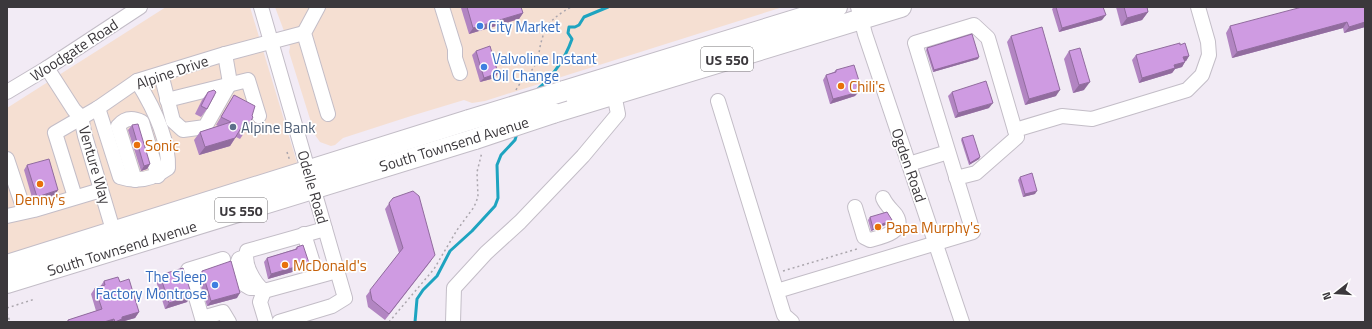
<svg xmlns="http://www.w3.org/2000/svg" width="1372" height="329" font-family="'Titillium Web',sans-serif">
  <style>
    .commercial { fill: #f5dfd2 }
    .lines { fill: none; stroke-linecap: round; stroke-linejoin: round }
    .stream { stroke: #1ea4c0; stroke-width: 3 }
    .minor-casing { stroke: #c3bdc7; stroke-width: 16 }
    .highway-casing { stroke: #c3bdc7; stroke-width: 22 }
    .path { stroke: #aba6ad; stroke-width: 1.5; stroke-dasharray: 2 3; stroke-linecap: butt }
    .minor { stroke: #fff; stroke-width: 14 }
    .highway { stroke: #fff; stroke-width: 20 }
    .highway-bridge-casing { stroke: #c3bdc7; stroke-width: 22; stroke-linecap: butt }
    .highway-bridge { stroke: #fff; stroke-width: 20 }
    .wall { fill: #b285c2 }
    .shaded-wall { fill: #916c9e }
    .building { fill: #cf9be2; stroke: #916c9e }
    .shop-dot { fill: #3f7fe0; stroke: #fff; stroke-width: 1.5 }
    .food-dot { fill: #e8710a; stroke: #fff; stroke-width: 1.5 }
    .service-dot { fill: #5c6f8a; stroke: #fff; stroke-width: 1.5 }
    .labels { text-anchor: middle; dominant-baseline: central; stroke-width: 3.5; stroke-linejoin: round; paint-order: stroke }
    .shield { fill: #fff; stroke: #767476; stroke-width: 1 }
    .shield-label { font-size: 14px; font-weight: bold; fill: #3b383c }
    .shop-label { font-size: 15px; fill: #366cbe; stroke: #fff; text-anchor: start }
    .street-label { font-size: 15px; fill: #3b383c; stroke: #fff }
    .food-label { font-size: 15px; fill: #c56008; stroke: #fff; text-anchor: start }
    .service-label { font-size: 15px; fill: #4e5e75; stroke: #fff; text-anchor: start }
  </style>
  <rect width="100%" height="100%" fill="#f2ebf5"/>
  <g class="commercial">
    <path d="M166,7H250L298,166L7,256V108Z"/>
    <path d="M275,7H783L485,101L472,103L464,100L411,116L343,138L335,145L331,146L320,142L315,135L289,52L290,47Z"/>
  </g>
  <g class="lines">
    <g class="stream">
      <path d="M537,90C553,76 565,59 572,39L568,33L569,27H575L579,25L584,17L608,7"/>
      <path d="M415,322L417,299L423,290L437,276L450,251L472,231L495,206L498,198L497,165L501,155L515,140L517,133"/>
    </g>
    <g class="minor-casing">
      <g id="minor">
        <path d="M261,7L345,298L332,306L279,322"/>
        <path d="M318,7L304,33L328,114"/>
        <path d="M442,7L455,49V58L460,73"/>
        <path d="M858,7L865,34L962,322"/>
        <path d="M47,68L74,110L81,117L85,136L116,240"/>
        <path d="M161,74L173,121L183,130L205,127L230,83L225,54"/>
        <path d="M7,92L47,68L140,7"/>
        <path d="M167,100L248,80L259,116"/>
        <path d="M718,101L784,315L792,322"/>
        <path d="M98,108L120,177C138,183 153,179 168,168C169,139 152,105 137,81"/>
        <path d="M1015,130L1062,116L1092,119L1187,90L1202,75L1209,55L1208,42L1198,7"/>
        <path d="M7,159L22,204L27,210"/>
        <path d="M909,164L948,152"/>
        <path d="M135,180L118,126C125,118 132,117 142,122L158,176"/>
        <path d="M75,197L55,133L98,108L137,81L225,54L304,33"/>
        <path d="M855,207L864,237L870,240C881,237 907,232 896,215C891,209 886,205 883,198"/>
        <path d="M7,216L34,210L101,190"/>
        <path d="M325,229L247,251C243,264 254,283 264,291L337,271"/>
        <path d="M304,234L317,276"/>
        <path d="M245,257L239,259L236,267L240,282L250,288H260"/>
        <path d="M223,259L188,270L202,318L223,312L229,322"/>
        <path d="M264,291L260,302L266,322"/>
        <path d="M777,291L973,232L915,43L974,25L988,38L1017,137L976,173L956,178"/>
        <path d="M453,322L454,288L486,253L520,222L583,156L618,114L614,94"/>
      </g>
    </g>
    <g class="highway-casing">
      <g id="highway">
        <path d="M564,91L837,7"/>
        <path d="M553,113L901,7"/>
        <path d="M7,265L469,120"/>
        <path id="s1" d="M7,283L475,139"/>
      </g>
    </g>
    <g class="path">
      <path d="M516,90C521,80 530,75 535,65C538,60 539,53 540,47C545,24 551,19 571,7"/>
      <path d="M287,152L290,161"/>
      <path d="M783,271L857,249"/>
      <path d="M7,308L35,299"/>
      <path d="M7,313L10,322"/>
      <path d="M389,322L434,269L457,230L474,207L478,197L477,172L482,152"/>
    </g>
    <use href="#minor" class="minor"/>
    <use href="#highway" class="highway"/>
    <g class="highway-bridge-casing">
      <g id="highway-bridge">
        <path d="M469,120L564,91"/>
        <path d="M475,139L553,113"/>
      </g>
    </g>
    <use href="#highway-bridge" class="highway-bridge"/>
  </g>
  <g class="wall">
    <path d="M462,7H521L523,13L519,19L469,34L461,8Z"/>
    <path d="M1054,7H1103L1102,20L1059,32L1052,9Z"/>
    <path d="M1116,7H1147L1148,12L1142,20L1121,26Z"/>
    <path d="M1365,7V27L1344,33L1343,28L1232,58L1226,33L1230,26Z"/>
    <path d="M1011,36L1056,96L1025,105L1007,42Z"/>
    <path d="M1180,45L1189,56L1186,61H1185L1182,67L1175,69L1172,73L1139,83L1132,60L1136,55Z"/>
    <path d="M927,48L978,59L933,72L926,50Z"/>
    <path d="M476,51L495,78L480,82L472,55Z"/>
    <path d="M1069,51L1084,90L1073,93L1064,59Z"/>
    <path d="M836,70L857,87L855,96L830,104L823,80L826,75L834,72Z"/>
    <path d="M208,92L207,109L201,117L195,114L202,100Z"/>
    <path d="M952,92L989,108L955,118L948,96Z"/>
    <path d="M234,95L246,130L240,139L236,137L230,146L199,155L194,140L200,132L218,126L216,125L229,103Z"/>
    <path d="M132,125L150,164L147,169L141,171L128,130Z"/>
    <path d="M962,138L980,157L979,159L969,165L961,140Z"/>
    <path d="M27,165L55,195L33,201L24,170Z"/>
    <path d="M1020,177L1035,194L1023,197L1018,180Z"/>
    <path d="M393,198L431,261L385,320L368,307L366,296L399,253L385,209Z"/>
    <path d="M870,217L890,223L871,231L868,220Z"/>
    <path d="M297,247L306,268L268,279L264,262L267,258L295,249Z"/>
    <path d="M202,271L237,298L207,306L198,276Z"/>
    <path d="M160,275L187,302L165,309L156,281Z"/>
    <path d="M104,281L120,282L139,312L135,318L121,322H67L68,320L96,311L91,294L95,288L100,287Z"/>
  </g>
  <g class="shaded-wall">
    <path d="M1148,12L1142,20L1121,26L1127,18Z"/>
    <path d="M523,13L519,19L469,34L473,28Z"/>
    <path d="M1106,15L1102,20L1059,32L1062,28Z"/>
    <path d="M1347,22L1343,28L1232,58L1237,52Z"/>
    <path d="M1365,22V27L1344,33L1349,27Z"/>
    <path d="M1189,56L1186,61L1180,62L1183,57Z"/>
    <path d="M979,57L978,59L933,72L934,70Z"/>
    <path d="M1185,62L1182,67L1175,69L1172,73L1139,83L1142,78L1174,65Z"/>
    <path d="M498,73L495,78L480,82L484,78Z"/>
    <path d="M1090,82L1084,90L1073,93L1079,85Z"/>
    <path d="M1060,90L1056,96L1025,105L1029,99Z"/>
    <path d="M859,92L855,96L830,104L833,99Z"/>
    <path d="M993,103L989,108L955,118L958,113Z"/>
    <path d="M235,138L230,146L199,155L205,147Z"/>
    <path d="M980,157L979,159L969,165L970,163Z"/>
    <path d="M150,164L147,169L141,171L144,166Z"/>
    <path d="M58,190L55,195L33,201L37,197Z"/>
    <path d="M1037,191L1035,194L1023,197L1025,194Z"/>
    <path d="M892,220L890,223L871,231L873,228Z"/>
    <path d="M309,263L306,268L268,279L271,274Z"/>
    <path d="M240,293L237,298L207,306L211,301Z"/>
    <path d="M192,296L187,302L165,309L169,303Z"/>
    <path d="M139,312L135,318L121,322H115L122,317Z"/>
    <path d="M114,319L112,322H104Z"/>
  </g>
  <g class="building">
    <path d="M467,7H521L523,13L473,28Z"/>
    <path d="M1056,7H1103L1106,15L1062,28Z"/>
    <path d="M1124,7H1147L1148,12L1127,18Z"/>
    <path d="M1302,7H1365V22L1349,27L1347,22L1237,52L1230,26Z"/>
    <path d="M1042,27L1060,90L1029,99L1011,36Z"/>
    <path d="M972,34L979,57L934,70L927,48Z"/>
    <path d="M1180,43V45L1185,43L1189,56L1183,57L1185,62L1174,65L1175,68L1142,78L1136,55Z"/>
    <path d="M490,46L498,73L484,78L476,51Z"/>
    <path d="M1080,48L1090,82L1079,85L1069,51Z"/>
    <path d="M854,65L860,84L856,85L859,92L833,99L826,75L836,72V70Z"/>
    <path d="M986,81L993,103L958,113L952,92Z"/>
    <path d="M214,90L216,92L207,109L201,106L208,92Z"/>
    <path d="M234,95L255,106L252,116L253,117L246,130L241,128L235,138L205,147L200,132L231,122L221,117Z"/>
    <path d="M138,124L150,164L144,166L132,125Z"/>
    <path d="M973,135L980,157L970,163L962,138Z"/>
    <path d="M49,159L58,190L37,197L27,165Z"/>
    <path d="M1032,173L1037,191L1025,194L1020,177Z"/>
    <path d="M413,191L419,196L435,255L389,314L372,300L370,290L403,248L389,203L393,198Z"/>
    <path d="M887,212L892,220L873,228L870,217Z"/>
    <path d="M303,245L309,263L271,274L267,258L297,249V247Z"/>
    <path d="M231,261L240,293L211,301L202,271Z"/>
    <path d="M183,268L192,296L169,303L160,275Z"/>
    <path d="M118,277L120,282L129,279L139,312L122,317V319L115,322L114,319L104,322H68V320L102,309L95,288L105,285L104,281Z"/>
  </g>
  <g class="shop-dot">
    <circle cx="480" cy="26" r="4"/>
    <circle cx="484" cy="67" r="4"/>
    <circle cx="215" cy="285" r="4"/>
  </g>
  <g class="food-dot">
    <circle cx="841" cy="86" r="4"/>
    <circle cx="137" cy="145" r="4"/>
    <circle cx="40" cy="184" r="4"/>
    <circle cx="878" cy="227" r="4"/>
    <circle cx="285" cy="265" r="4"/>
  </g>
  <circle class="service-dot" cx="233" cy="127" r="4"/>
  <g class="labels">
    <g class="shield">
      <rect x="701" y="47" width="52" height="24" rx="3"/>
      <rect x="215" y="198" width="52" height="24" rx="3"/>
    </g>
    <g class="shield-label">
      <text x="727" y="59">US 550</text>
      <text x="241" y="210">US 550</text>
    </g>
    <g class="shop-label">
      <text x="488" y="26">City Market</text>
      <text x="492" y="58">Valvoline Instant<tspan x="492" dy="17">Oil Change</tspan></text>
      <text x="207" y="276" text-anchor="end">The Sleep<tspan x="207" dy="17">Factory Montrose</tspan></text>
    </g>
    <g class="street-label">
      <text transform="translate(74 50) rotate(-33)">Woodgate Road</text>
      <text transform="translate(172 72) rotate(-19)">Alpine Drive</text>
      <text transform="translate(454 144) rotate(-17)">South Townsend Avenue</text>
      <text transform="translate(95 165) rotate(74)">Venture Way</text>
      <text transform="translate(909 165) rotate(71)">Ogden Road</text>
      <text transform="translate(313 187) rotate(74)">Odelle Road</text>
      <text stroke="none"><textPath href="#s1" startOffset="120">South Townsend Avenue</textPath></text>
    </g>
    <g class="food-label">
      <text x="849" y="86">Chili's</text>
      <text x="145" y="145">Sonic</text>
      <text x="40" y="199" text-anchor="middle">Denny's</text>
      <text x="886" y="227">Papa Murphy's</text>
      <text x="293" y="265">McDonald's</text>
    </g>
    <g class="service-label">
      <text x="241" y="127">Alpine Bank</text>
    </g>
  </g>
  <rect width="1372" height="329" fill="none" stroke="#3b383c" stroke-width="16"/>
  <g transform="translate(1336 293) rotate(253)" stroke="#ffffff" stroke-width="3" paint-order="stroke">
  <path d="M0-3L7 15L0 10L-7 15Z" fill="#3b383c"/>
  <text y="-6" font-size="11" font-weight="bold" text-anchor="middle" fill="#3b383c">N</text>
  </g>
</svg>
